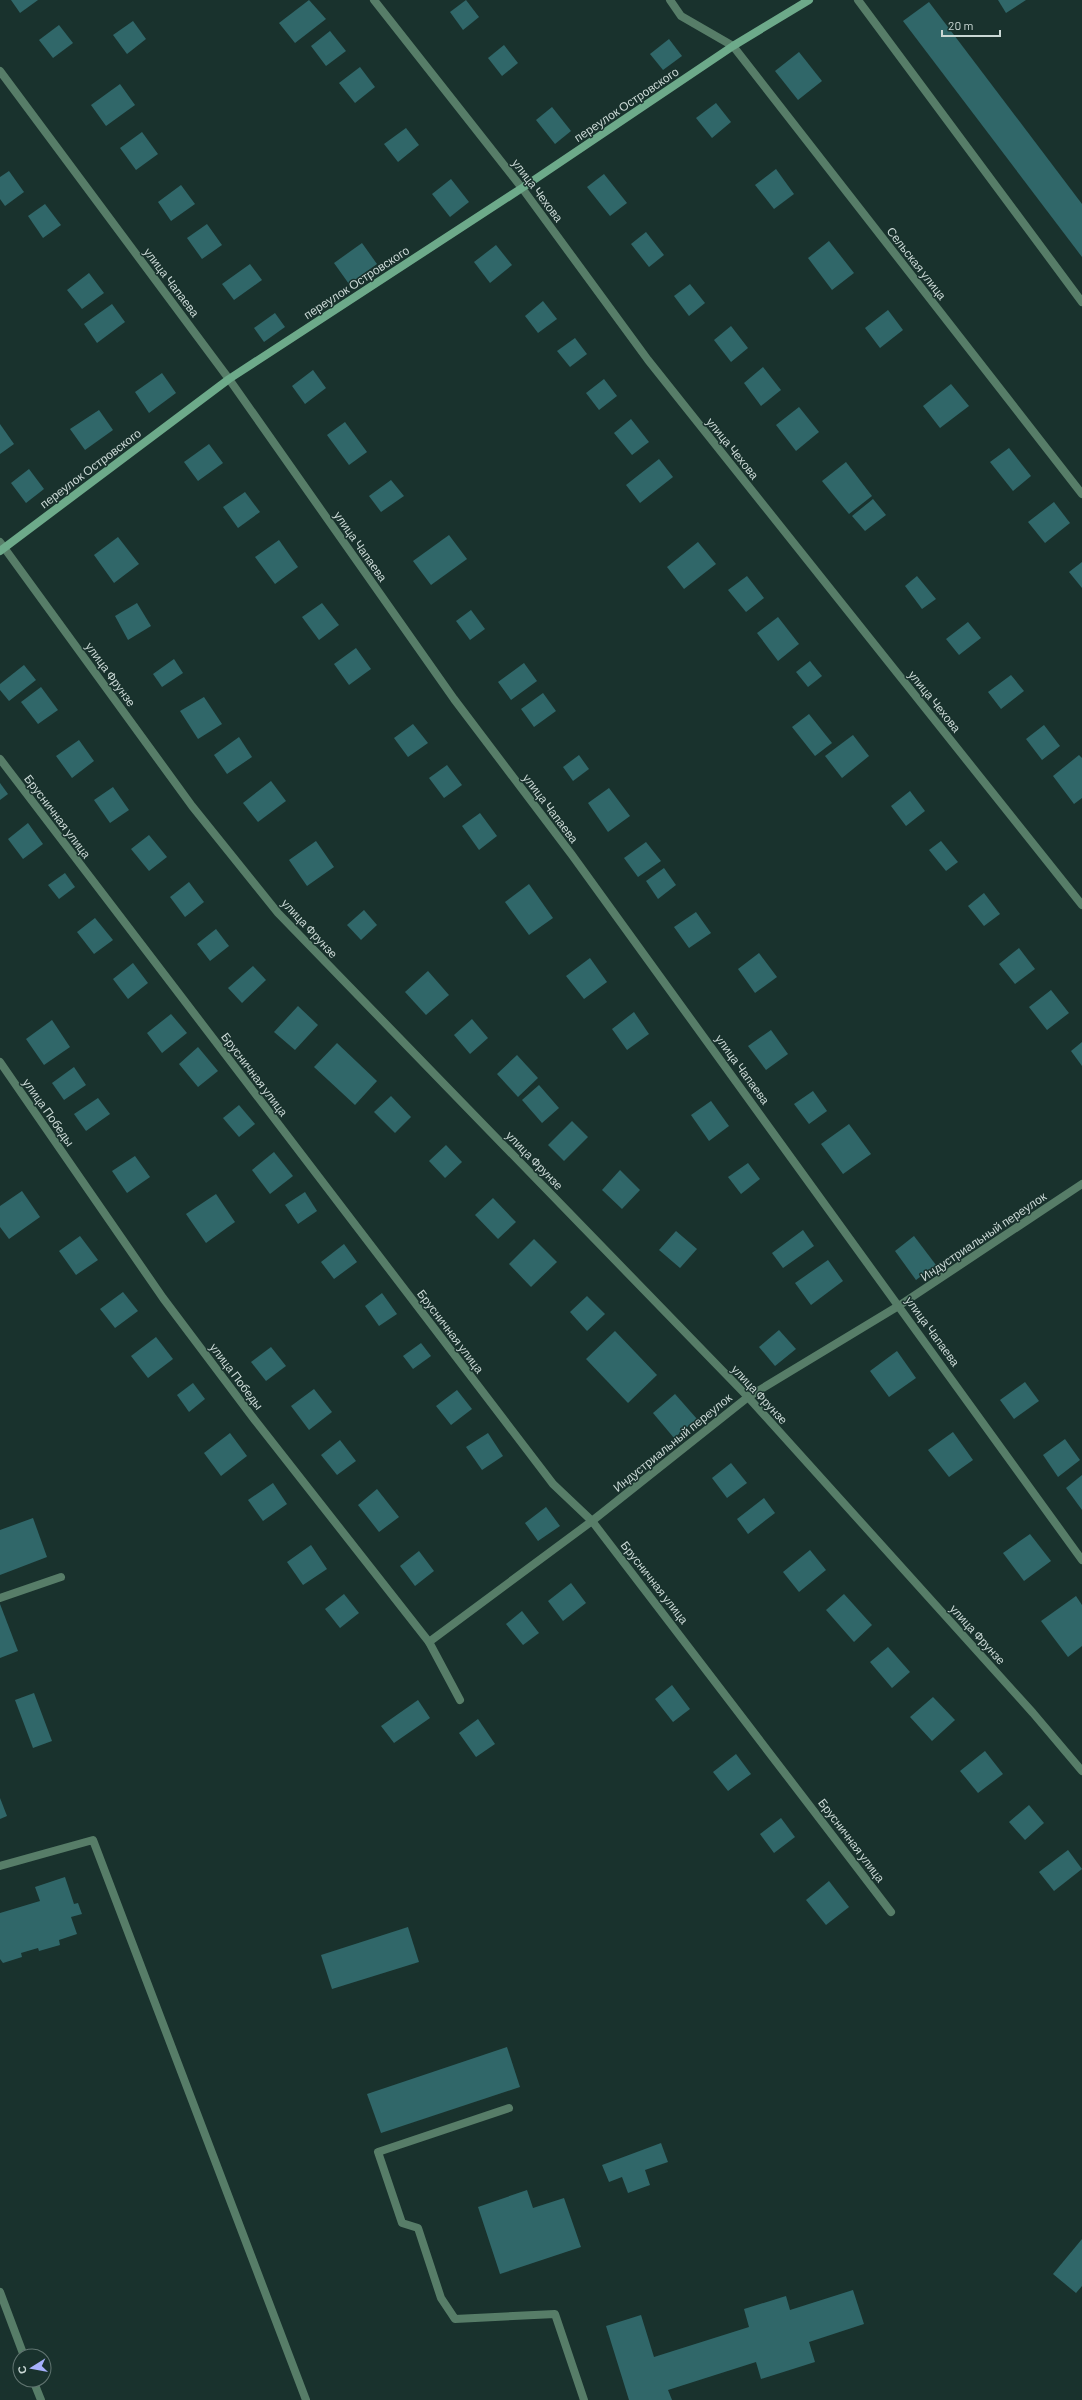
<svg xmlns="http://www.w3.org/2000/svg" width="1082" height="2400" font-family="Barlow,sans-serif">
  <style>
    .building { fill: #306769 }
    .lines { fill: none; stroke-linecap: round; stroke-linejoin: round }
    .lane { stroke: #577d68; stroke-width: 8 }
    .street { stroke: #577d68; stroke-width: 8 }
    .secondary { stroke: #6daa8a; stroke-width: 8 }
    .labels { text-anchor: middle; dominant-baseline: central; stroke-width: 3; stroke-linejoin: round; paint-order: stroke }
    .street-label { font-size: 12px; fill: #cad8d5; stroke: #19322d }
  </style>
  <rect width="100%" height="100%" fill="#19322d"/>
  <g class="building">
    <path d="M11,0H38L20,13Z"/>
    <path d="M309,0L326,19L295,43L279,23Z"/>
    <path d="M466,0L479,17L463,30L450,12Z"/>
    <path d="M998,0H1026L1006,13Z"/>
    <path d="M929,2L1082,204V257L903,21Z"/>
    <path d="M133,21L146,39L127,54L113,35Z"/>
    <path d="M59,25L73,43L53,58L39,40Z"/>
    <path d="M330,31L346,51L326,66L311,46Z"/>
    <path d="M669,39L682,56L663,70L650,54Z"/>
    <path d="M504,45L518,63L502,76L488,58Z"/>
    <path d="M799,52L822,81L798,100L775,71Z"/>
    <path d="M360,67L375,87L355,103L339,83Z"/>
    <path d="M120,84L135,105L106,126L91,105Z"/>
    <path d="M716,103L731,122L712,138L696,118Z"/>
    <path d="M552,107L571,131L555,144L536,120Z"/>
    <path d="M406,128L419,145L398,162L384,144Z"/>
    <path d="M142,132L158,154L136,170L120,148Z"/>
    <path d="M776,169L794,194L774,209L755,185Z"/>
    <path d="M9,171L24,192L5,206L0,199V177Z"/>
    <path d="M604,174L627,203L610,216L587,187Z"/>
    <path d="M451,179L469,202L450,217L432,194Z"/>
    <path d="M181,185L195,204L171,221L158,202Z"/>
    <path d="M45,204L61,225L43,238L28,216Z"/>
    <path d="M207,224L222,245L202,259L187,238Z"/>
    <path d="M646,232L664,255L649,267L631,244Z"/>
    <path d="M829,241L854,273L832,290L808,258Z"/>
    <path d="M362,243L377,264L349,284L334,263Z"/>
    <path d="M496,245L512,265L490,283L474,262Z"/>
    <path d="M250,264L262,280L234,300L222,284Z"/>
    <path d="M89,273L104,293L82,309L67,290Z"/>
    <path d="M690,284L705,303L689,316L674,296Z"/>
    <path d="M543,301L557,319L538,333L525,316Z"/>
    <path d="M112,304L125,322L97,343L84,324Z"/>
    <path d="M888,310L903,330L880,348L865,328Z"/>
    <path d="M275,313L285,327L264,342L254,328Z"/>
    <path d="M731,326L748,348L731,362L714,340Z"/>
    <path d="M575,338L587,354L570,367L557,351Z"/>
    <path d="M763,367L781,390L761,406L744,383Z"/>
    <path d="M313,370L326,388L305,404L292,386Z"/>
    <path d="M162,373L176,393L149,413L135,392Z"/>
    <path d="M604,379L617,396L599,410L586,393Z"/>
    <path d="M951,384L969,406L940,428L923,406Z"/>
    <path d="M799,407L819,432L796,451L776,425Z"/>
    <path d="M99,410L113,430L85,450L70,429Z"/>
    <path d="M631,419L649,442L632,455L614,433Z"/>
    <path d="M345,422L367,452L349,465L327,435Z"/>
    <path d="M0,424L14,444L0,454Z"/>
    <path d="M209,444L223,463L198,481L184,462Z"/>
    <path d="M1009,448L1031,476L1013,491L990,462Z"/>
    <path d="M659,459L673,477L640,503L626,485Z"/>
    <path d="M846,462L872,496L849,514L822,481Z"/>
    <path d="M29,469L44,489L26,503L11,483Z"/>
    <path d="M391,480L404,496L381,512L369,496Z"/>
    <path d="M245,492L260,512L238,528L223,507Z"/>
    <path d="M873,499L886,515L865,531L852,516Z"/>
    <path d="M1054,502L1070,523L1045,543L1028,522Z"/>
    <path d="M449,535L467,559L431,585L413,561Z"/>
    <path d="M118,537L139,564L114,583L94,555Z"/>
    <path d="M279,540L298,567L275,584L255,557Z"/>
    <path d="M698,542L716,564L684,589L667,567Z"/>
    <path d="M1082,562V588L1069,572Z"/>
    <path d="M747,576L764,598L746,612L728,590Z"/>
    <path d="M917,576L936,599L922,609L905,586Z"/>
    <path d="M137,603L151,626L128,640L115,616Z"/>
    <path d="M322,603L339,625L319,640L302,617Z"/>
    <path d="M471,610L485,629L470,640L456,621Z"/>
    <path d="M778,617L799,644L778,661L757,633Z"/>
    <path d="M968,622L981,638L959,655L946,639Z"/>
    <path d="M356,648L371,669L349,685L334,664Z"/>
    <path d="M174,659L183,673L162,687L153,674Z"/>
    <path d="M810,661L822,676L808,687L796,672Z"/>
    <path d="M524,663L537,681L511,700L498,682Z"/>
    <path d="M24,665L36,680L9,701L0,690V684Z"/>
    <path d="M1011,675L1024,691L1001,709L988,692Z"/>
    <path d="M41,687L58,710L38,724L21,702Z"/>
    <path d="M543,693L556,711L534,727L521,709Z"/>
    <path d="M204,697L222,724L198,739L180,711Z"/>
    <path d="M809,714L832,743L815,756L792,727Z"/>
    <path d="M413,724L428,743L408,757L394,738Z"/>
    <path d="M1044,725L1060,746L1042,760L1026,739Z"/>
    <path d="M853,735L869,756L842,778L825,756Z"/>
    <path d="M239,737L252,757L227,774L214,755Z"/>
    <path d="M79,740L94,761L72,778L56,756Z"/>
    <path d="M579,755L589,769L573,781L563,767Z"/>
    <path d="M1079,755L1082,758V798L1074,804L1053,776Z"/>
    <path d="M447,765L462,785L444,798L429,778Z"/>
    <path d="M271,781L286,801L258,822L243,803Z"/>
    <path d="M0,783L8,794L0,800Z"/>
    <path d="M113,787L129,810L110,823L94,800Z"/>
    <path d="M609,788L630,816L608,832L588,803Z"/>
    <path d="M910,791L925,811L906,826L891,806Z"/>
    <path d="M480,813L497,836L479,850L462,826Z"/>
    <path d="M28,823L43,844L23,859L8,839Z"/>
    <path d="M149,835L167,857L149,871L131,849Z"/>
    <path d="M316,841L334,867L307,886L289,860Z"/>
    <path d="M941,841L958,862L946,871L929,850Z"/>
    <path d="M646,842L661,861L638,877L624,858Z"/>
    <path d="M664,868L676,885L658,899L646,881Z"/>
    <path d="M65,873L75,887L59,899L48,885Z"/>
    <path d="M189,882L204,902L185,917L170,897Z"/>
    <path d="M529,884L553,918L529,935L505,902Z"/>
    <path d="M984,893L1000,914L984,926L968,906Z"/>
    <path d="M364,910L377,925L361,940L347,925Z"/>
    <path d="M696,912L711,933L689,948L674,927Z"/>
    <path d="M95,918L113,940L94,954L77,932Z"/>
    <path d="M216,929L229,946L210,961L197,944Z"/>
    <path d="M1019,948L1035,969L1015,984L999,964Z"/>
    <path d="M759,953L777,977L755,993L738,969Z"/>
    <path d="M590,958L607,982L584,999L566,976Z"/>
    <path d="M133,963L148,983L128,999L113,979Z"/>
    <path d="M253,966L266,980L242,1003L228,988Z"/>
    <path d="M428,971L449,995L426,1015L405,992Z"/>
    <path d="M1051,990L1069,1013L1047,1030L1029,1007Z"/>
    <path d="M298,1006L318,1025L295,1050L274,1032Z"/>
    <path d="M634,1012L649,1034L627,1050L612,1029Z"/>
    <path d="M171,1014L187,1033L162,1053L147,1033Z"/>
    <path d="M472,1019L488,1038L470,1054L454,1035Z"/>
    <path d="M52,1020L70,1047L44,1065L26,1039Z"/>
    <path d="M771,1030L788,1054L766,1070L748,1046Z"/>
    <path d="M1082,1042V1066L1071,1051Z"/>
    <path d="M337,1043L377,1081L355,1105L314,1067Z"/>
    <path d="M198,1047L218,1071L198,1087L179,1064Z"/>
    <path d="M517,1055L538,1078L518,1097L497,1074Z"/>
    <path d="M74,1067L86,1085L64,1100L52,1083Z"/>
    <path d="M539,1085L559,1108L542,1123L522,1100Z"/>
    <path d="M813,1091L827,1111L809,1124L794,1104Z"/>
    <path d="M391,1096L411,1117L395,1133L374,1112Z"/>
    <path d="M98,1098L110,1114L86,1131L74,1114Z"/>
    <path d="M711,1101L729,1126L709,1141L691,1115Z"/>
    <path d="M239,1105L255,1124L239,1137L223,1118Z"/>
    <path d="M572,1121L588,1137L564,1161L548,1145Z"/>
    <path d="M849,1124L871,1154L843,1174L821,1144Z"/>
    <path d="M446,1145L462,1162L445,1178L429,1161Z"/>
    <path d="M274,1152L293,1176L270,1194L252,1170Z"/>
    <path d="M135,1156L150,1177L127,1193L112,1171Z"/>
    <path d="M748,1163L760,1179L741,1194L728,1177Z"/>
    <path d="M620,1170L640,1190L622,1209L602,1190Z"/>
    <path d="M22,1191L40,1217L9,1239L0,1227V1206Z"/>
    <path d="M305,1192L317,1211L298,1224L285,1205Z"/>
    <path d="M216,1194L235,1222L206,1243L186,1214Z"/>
    <path d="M493,1198L516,1222L498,1239L475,1215Z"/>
    <path d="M803,1230L814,1246L783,1268L772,1253Z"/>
    <path d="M676,1231L697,1249L680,1268L659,1250Z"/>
    <path d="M80,1236L98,1260L76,1275L59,1251Z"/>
    <path d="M914,1236L936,1265L916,1280L895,1251Z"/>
    <path d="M534,1239L557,1262L531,1287L509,1264Z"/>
    <path d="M344,1244L357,1262L334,1279L321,1262Z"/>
    <path d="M828,1260L843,1281L811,1305L795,1283Z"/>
    <path d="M123,1292L138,1311L115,1328L100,1309Z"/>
    <path d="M382,1293L397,1314L379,1326L365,1306Z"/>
    <path d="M587,1296L605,1314L587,1331L570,1312Z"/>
    <path d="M779,1330L796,1349L775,1366L759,1347Z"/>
    <path d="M615,1331L657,1375L628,1403L586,1359Z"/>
    <path d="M156,1337L173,1359L148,1378L131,1356Z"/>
    <path d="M421,1343L431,1356L413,1369L403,1356Z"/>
    <path d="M271,1347L286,1366L266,1381L251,1362Z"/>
    <path d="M897,1351L916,1378L889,1397L870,1371Z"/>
    <path d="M1025,1382L1039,1401L1014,1419L1000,1400Z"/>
    <path d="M193,1383L205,1399L189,1412L177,1395Z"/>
    <path d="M314,1389L332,1412L309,1430L291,1406Z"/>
    <path d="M457,1390L472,1409L451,1425L436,1406Z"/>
    <path d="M675,1394L697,1419L674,1438L653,1413Z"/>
    <path d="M953,1432L973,1460L949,1477L928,1450Z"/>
    <path d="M230,1433L247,1456L221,1476L204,1453Z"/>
    <path d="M488,1433L503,1456L482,1470L466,1447Z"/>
    <path d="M1065,1439L1080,1460L1058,1477L1043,1455Z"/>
    <path d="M340,1440L356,1461L337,1475L321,1455Z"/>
    <path d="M731,1463L747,1483L727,1498L712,1478Z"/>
    <path d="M1082,1475V1510L1066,1488Z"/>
    <path d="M273,1483L287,1504L263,1521L248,1500Z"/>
    <path d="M377,1489L399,1517L379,1532L358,1505Z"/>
    <path d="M764,1498L775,1513L748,1534L737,1519Z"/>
    <path d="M546,1507L560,1526L538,1541L525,1523Z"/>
    <path d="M33,1518L47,1557L0,1575V1530Z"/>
    <path d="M1030,1534L1051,1561L1024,1581L1003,1553Z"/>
    <path d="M311,1545L327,1569L303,1585L287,1562Z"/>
    <path d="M810,1550L826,1570L799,1592L783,1572Z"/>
    <path d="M419,1551L434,1571L415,1586L400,1566Z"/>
    <path d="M571,1583L586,1603L563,1621L548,1601Z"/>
    <path d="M344,1594L359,1613L340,1628L325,1609Z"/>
    <path d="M844,1594L872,1625L854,1642L826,1610Z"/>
    <path d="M1076,1596L1082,1605V1646L1068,1657L1041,1621Z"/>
    <path d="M0,1604L18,1651L0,1658Z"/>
    <path d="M522,1611L539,1633L523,1645L506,1624Z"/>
    <path d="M888,1647L910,1672L892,1688L870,1662Z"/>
    <path d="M672,1685L690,1709L673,1722L655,1699Z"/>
    <path d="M34,1693L52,1741L33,1748L15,1700Z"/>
    <path d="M933,1697L955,1720L932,1741L910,1717Z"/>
    <path d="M418,1700L430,1718L394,1743L381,1726Z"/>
    <path d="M478,1719L495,1744L476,1757L459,1733Z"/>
    <path d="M985,1751L1003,1774L978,1793L960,1771Z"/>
    <path d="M736,1754L751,1774L728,1791L713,1772Z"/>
    <path d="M0,1798L7,1816L0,1819Z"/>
    <path d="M1029,1805L1044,1823L1025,1840L1009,1822Z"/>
    <path d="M781,1818L795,1837L774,1853L760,1834Z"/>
    <path d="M1068,1850L1082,1869L1054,1891L1039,1872Z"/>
    <path d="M65,1877L74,1904L78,1903L82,1914L71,1917L77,1934L59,1940L60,1945L39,1951L38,1948L21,1953L22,1957L3,1963L0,1959V1913L40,1901L35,1887Z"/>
    <path d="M829,1881L849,1907L826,1925L806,1900Z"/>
    <path d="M408,1927L419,1962L332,1989L321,1955Z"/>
    <path d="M507,2047L520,2087L381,2133L367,2094Z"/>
    <path d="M661,2143L668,2162L645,2170L650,2185L628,2193L622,2177L609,2182L602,2165Z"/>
    <path d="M527,2190L533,2208L564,2198L581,2247L500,2274L478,2207Z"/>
    <path d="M1082,2239V2286L1076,2293L1053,2274Z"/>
    <path d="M853,2290L864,2324L809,2342L815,2362L761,2379L756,2362L668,2390L672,2400H629L606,2326L641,2315L654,2357L749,2327L744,2309L786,2296L790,2310Z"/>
  </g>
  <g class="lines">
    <g class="lane">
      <path d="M670,0L681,16L733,46"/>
      <path d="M858,0L1082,302"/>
      <path d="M0,1598L61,1577"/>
      <path d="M0,1866L93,1840L306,2400"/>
      <path d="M509,2108L378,2152L402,2223L418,2228L441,2298L455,2319L555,2314L584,2400"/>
    </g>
    <g class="street">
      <path d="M374,0L522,188L648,360L1082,905"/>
      <path d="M733,46L1082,494"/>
      <path d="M0,71L229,379L454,699L572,855L1082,1560"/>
      <path d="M0,542L192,806L278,913L748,1397L1033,1713L1082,1771"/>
      <path d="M0,759L553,1484L592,1521L891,1912"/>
      <path d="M0,1062L163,1298L254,1419L429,1642L460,1700"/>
      <path d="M429,1642L592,1521L748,1397L900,1305L1082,1184"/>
      <path d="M0,2292L24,2356"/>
      <path d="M33,2380L41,2400"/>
    </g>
    <path class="secondary" d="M0,551L229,379L522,188L733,46L809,0"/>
  </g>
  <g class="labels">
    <g class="street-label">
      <text transform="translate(626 104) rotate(-34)">переулок Островского</text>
      <text transform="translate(538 190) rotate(53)">улица Чехова</text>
      <text transform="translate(917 263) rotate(52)">Сельская улица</text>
      <text transform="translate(172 282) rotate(53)">улица Чапаева</text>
      <text transform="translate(356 282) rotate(-33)">переулок Островского</text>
      <text transform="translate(733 448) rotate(51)">улица Чехова</text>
      <text transform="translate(90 468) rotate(-37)">переулок Островского</text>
      <text transform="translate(361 546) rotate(55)">улица Чапаева</text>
      <text transform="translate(111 674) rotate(54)">улица Фрунзе</text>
      <text transform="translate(935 701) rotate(51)">улица Чехова</text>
      <text transform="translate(551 808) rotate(53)">улица Чапаева</text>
      <text transform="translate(58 816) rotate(53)">Брусничная улица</text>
      <text transform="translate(310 928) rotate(47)">улица Фрунзе</text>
      <text transform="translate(743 1069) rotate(54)">улица Чапаева</text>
      <text transform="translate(255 1074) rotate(53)">Брусничная улица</text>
      <text transform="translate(49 1112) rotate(55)">улица Победы</text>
      <text transform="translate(535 1160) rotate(46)">улица Фрунзе</text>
      <text transform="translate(983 1236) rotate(-34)">Индустриальный переулок</text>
      <text transform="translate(451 1331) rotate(53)">Брусничная улица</text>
      <text transform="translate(933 1331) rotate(54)">улица Чапаева</text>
      <text transform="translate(237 1376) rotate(53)">улица Победы</text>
      <text transform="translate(760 1394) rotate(47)">улица Фрунзе</text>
      <text transform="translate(672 1442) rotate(-39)">Индустриальный переулок</text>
      <text transform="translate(655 1582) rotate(52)">Брусничная улица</text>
      <text transform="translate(978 1634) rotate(48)">улица Фрунзе</text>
      <text transform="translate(852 1840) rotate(53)">Брусничная улица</text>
    </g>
  </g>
  <g transform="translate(32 2368) rotate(259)"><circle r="19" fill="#19322d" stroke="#607470"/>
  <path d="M0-3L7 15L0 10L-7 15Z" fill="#a6b1fc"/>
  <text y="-6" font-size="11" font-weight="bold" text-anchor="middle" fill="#cad8d5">С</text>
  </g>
  <path d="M942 30v6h58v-6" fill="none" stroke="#cad8d5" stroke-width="2"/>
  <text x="948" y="30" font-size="12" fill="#cad8d5" stroke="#19322d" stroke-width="3" paint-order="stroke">20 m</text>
</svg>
